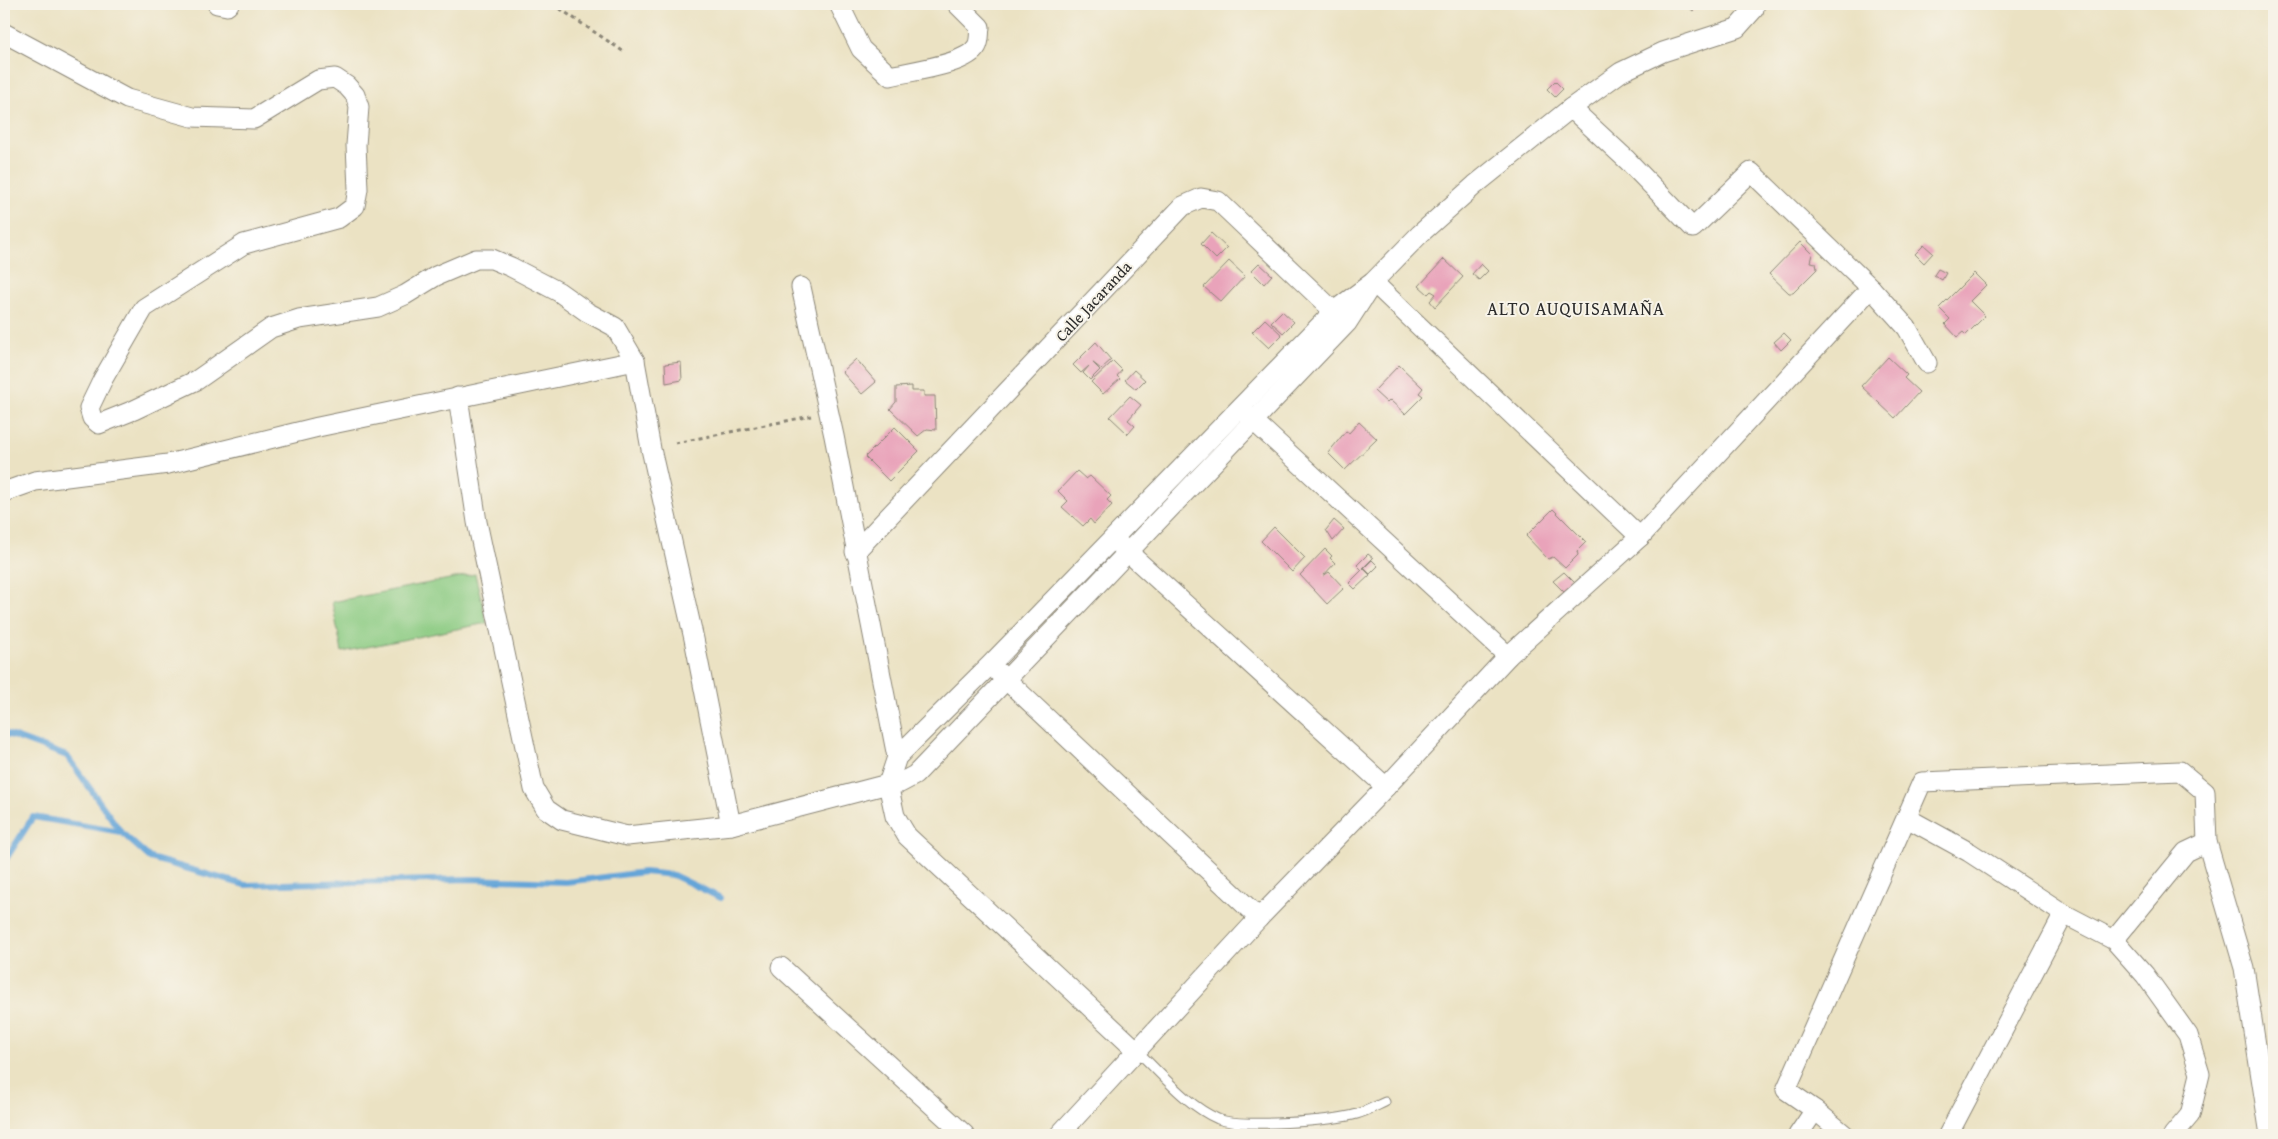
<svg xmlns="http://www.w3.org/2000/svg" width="2278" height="1139" font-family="'Gentium Book Plus',serif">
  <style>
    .green { fill: #8bcb82; stroke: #5b7b56 }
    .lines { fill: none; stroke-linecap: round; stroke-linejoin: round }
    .stream { stroke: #65a5d8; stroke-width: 6 }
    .building { fill: #e9a3ba }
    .service-casing { stroke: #8b8677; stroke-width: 11 }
    .minor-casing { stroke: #8b8677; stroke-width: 21 }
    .path { stroke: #8b8677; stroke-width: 3; stroke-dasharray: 4 4; stroke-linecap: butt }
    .service { stroke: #fff; stroke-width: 9 }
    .minor { stroke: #fff; stroke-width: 19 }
    .labels { text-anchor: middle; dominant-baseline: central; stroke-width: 4; stroke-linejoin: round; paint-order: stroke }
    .street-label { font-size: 16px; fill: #2b2b2b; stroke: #f7f3e8 }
    .neighbourhood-label { font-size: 18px; letter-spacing: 1px; fill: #2b2b2b; stroke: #f7f3e8 }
  </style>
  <rect width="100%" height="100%" fill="#f7f3e8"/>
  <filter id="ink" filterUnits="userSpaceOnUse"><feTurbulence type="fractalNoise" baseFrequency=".02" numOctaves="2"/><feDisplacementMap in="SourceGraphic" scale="10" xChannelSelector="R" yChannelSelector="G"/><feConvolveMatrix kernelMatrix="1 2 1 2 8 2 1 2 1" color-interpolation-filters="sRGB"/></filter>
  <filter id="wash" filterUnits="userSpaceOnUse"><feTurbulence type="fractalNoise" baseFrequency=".0096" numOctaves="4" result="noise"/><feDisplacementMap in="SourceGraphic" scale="20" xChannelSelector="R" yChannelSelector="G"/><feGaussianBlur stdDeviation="1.12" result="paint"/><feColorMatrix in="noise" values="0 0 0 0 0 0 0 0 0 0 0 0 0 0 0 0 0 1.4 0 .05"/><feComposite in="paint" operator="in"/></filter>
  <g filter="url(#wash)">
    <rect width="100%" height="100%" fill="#ebe2c3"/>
    <path class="green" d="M475,574L487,623L342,652L332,602Z"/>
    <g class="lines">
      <g class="stream">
        <path d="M4,733L67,756L121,832L150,858L245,885L469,879L566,882L644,872L673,875L721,898"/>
        <path d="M4,862L33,817L121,832"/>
      </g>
    </g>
    <g id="blocks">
      <g class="building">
        <path d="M1681,4H1700L1693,11L1686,5L1684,7Z"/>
        <path d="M1555,81L1563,89L1555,97L1547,89Z"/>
        <path d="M1211,233L1227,248L1216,259L1201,244Z"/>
        <path d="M1800,242L1812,254L1810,262L1816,263L1817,269L1793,293H1789L1769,274Z"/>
        <path d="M1924,245L1933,253L1924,263L1915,254Z"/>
        <path d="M1444,259L1463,277L1435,307L1430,301L1436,294L1431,291L1428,294L1419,286Z"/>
        <path d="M1229,261L1245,276L1221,302L1204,287Z"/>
        <path d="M1259,263L1272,275L1264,284L1251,271Z"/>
        <path d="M1481,264L1488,271L1479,280L1472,274Z"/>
        <path d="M1938,269L1946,273L1942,280L1934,275Z"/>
        <path d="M1974,273L1986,285L1970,301L1985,316L1966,335L1963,332L1957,337L1945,324L1950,319L1939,308Z"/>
        <path d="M1282,311L1294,322L1283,333L1271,322Z"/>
        <path d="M1265,319L1282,335L1269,348L1252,332Z"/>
        <path d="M1784,333L1791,340L1781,350L1774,342Z"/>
        <path d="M1096,342L1111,360L1101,369L1092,362L1100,370L1090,380L1083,373L1089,366L1081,373L1073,365Z"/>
        <path d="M1888,357L1907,375L1904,378L1919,392L1895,418L1861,386Z"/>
        <path d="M856,359L876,382L862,394L842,372Z"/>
        <path d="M1113,361L1122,370L1117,376L1120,379L1103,394L1091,382Z"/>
        <path d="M681,362L682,380L666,383L665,364Z"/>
        <path d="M1399,365L1423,388L1419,393L1423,396L1405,414L1390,400L1387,403L1374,391Z"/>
        <path d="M1134,370L1145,380L1136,389L1125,380Z"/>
        <path d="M912,386V391H924V396H935L936,430L927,429L918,436L890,409L896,402V387Z"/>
        <path d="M1130,396L1141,405L1128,420L1135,426L1128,434L1110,417Z"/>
        <path d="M1359,422L1377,439L1345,470L1328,453L1346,431L1349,433Z"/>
        <path d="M895,427L919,451L889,481L865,457Z"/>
        <path d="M1077,471L1086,479L1090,476L1111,496L1107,500L1112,505L1094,524L1090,519L1083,526L1062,507L1068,501L1058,491Z"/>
        <path d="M1553,509L1586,542L1577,551L1578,555L1565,568L1553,557L1548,559L1526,536Z"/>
        <path d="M1334,520L1344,529L1333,541L1326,530Z"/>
        <path d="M1274,527L1305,558L1292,572L1261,541Z"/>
        <path d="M1325,549L1332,556L1330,558L1335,563L1323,576L1329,572L1344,588L1327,604L1300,575Z"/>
        <path d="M1368,554L1373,558L1363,568L1370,575L1355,589L1349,583L1362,570L1357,565Z"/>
        <path d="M1372,560L1378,566L1370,574L1364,568Z"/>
        <path d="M1564,572L1575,583L1565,593L1553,581Z"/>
      </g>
    </g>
  </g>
  <g filter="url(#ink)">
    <use href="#blocks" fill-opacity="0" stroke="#8b8677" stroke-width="1"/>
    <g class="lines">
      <g class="service-casing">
        <path id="service" d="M1136,1050C1161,1073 1186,1105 1218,1119C1241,1128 1332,1121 1357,1114C1367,1111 1376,1106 1385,1102"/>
      </g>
      <g class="minor-casing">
        <g id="minor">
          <path d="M217,4L227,6L229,4"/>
          <path d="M839,4L861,49L890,76C910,71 967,65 977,46C980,41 979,33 980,27L957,4"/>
          <path d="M4,33L127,99L192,117L254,119L318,80L335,78L347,86L355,95L359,107L356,145L358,189L355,206L339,218L244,244L144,308L103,379L89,408L92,418L99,424L134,410L197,380L271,328L299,319L378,307L405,295L436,276L476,259H492L511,267L559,292L587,312L615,327L635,361L651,449L694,639L731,825"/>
          <path d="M1571,108L1627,160L1693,228L1751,172L1871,288L1907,328L1927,363"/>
          <path d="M1373,282L1640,537"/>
          <path d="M801,287L834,436L897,757"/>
          <path d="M458,397L477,522L534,789L546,809L562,820L627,836L731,825L888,784L900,783L915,775L1347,323L1367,292"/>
          <path d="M1245,413L1508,656"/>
          <path d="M4,492L35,481L168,464L318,427L635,361"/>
          <path d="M1119,544L1386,787"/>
          <path d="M855,552L1183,206L1201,198L1218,201L1343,320"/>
          <path d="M998,672L1259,918"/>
          <path d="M1907,818L1969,852L2064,914L2114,940L2145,975L2188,1035L2200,1074L2190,1115L2173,1135"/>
          <path d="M2114,940L2186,852L2207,842"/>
          <path d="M781,967L965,1135"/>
          <path d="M1136,1050L907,836L895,816L888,784L897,757L990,665L1334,311L1373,282L1420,234L1475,185L1571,108L1621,72L1663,52L1737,28L1754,9V4"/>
          <path d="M1059,1135L1259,918L1386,787L1508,656L1640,537L1871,288"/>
          <path d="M1798,1135L1815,1110"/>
          <path d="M1845,1135L1815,1110L1786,1090L1922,782L2180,771L2205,792L2207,842L2244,968L2270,1135"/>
          <path d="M1948,1135L2064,914"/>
        </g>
      </g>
      <g class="path">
        <path d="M553,4L624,52"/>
        <path d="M675,443L811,416"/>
      </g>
      <use href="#service" class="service"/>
      <use href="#minor" class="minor"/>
    </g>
  </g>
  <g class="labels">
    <g class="street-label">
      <text transform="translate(1093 301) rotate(-47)">Calle Jacaranda</text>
    </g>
    <g class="neighbourhood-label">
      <text x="1576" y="308">ALTO AUQUISAMAÑA</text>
    </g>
  </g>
  <rect width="2278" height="1139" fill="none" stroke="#f7f3e8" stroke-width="20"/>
</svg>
